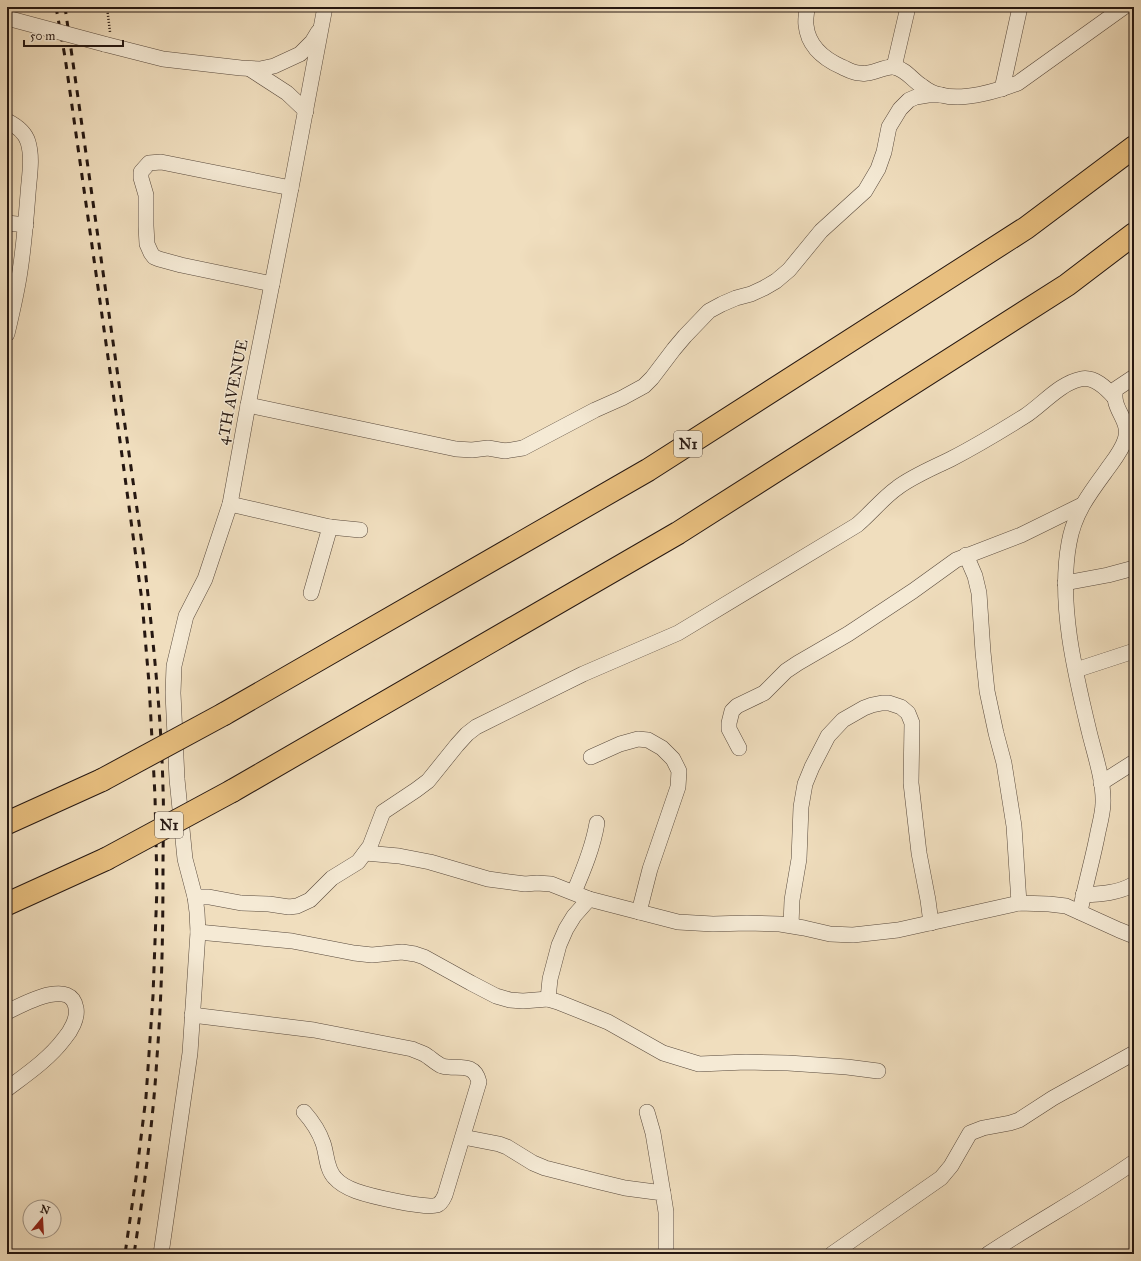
<svg xmlns="http://www.w3.org/2000/svg" width="1141" height="1261" font-family="'IM FELL Great Primer',serif">
  <style>
    .lines { fill: none; stroke-linecap: round; stroke-linejoin: round }
    .minor-casing { stroke: #58493c; stroke-width: 16 }
    .motorway-casing { stroke: #251711; stroke-width: 24 }
    .path { stroke: #251711; stroke-width: 2.5; stroke-dasharray: 1 2; stroke-linecap: butt }
    .minor { stroke: #f5ead5; stroke-width: 15 }
    .motorway { stroke: #e8bf7f; stroke-width: 22 }
    .rail { stroke: #251711; stroke-width: 3; stroke-dasharray: 7 7; stroke-linecap: butt }
    .minor-bridge-casing { stroke: #58493c; stroke-width: 16; stroke-linecap: butt }
    .motorway-bridge-casing { stroke: #251711; stroke-width: 24; stroke-linecap: butt }
    .minor-bridge { stroke: #f5ead5; stroke-width: 15 }
    .motorway-bridge { stroke: #e8bf7f; stroke-width: 22 }
    .labels { text-anchor: middle; dominant-baseline: central; stroke-width: 3; stroke-linejoin: round; paint-order: stroke }
    .shield { fill: #f5ead5; stroke: #63564c; stroke-width: 1 }
    .shield-label { font-size: 15px; font-weight: bold; fill: #251711 }
    .street-label { font-size: 16px; fill: #251711; stroke: #f5ead5 }
  </style>
  <rect width="100%" height="100%" fill="#f0debe"/>
  <filter id="stains"><feTurbulence type="fractalNoise" baseFrequency=".005" numOctaves="4"/><feColorMatrix values="0 0 0 0 .2 0 0 0 0 .09 0 0 0 0 .02 0 0 0 .5 -.17"/></filter>
  <radialGradient id="worn" r=".72"><stop offset=".6" stop-color="#630" stop-opacity="0"/><stop offset="1" stop-color="#630" stop-opacity=".3"/></radialGradient>
  <g class="lines">
    <g class="minor-casing">
      <g id="minor">
        <path d="M807,7C807,13 805,19 806,25C808,46 824,59 842,67C847,69 853,73 859,73C862,73 865,74 868,73C877,72 885,66 894,67C906,69 912,80 922,86C927,90 934,94 941,95C963,101 997,91 1018,83L1124,7"/>
        <path d="M104,44L163,59L241,68L260,69L274,66L300,54L312,42L318,32"/>
        <path d="M894,67L908,7"/>
        <path d="M250,69L287,93L306,111"/>
        <path d="M1002,89L1020,7"/>
        <path d="M7,121C17,126 25,132 28,142C33,158 29,178 28,194C26,220 24,245 20,271C17,292 12,313 7,334"/>
        <path d="M7,223L26,225"/>
        <path d="M272,284L181,265L159,259L154,257L151,253L147,244L146,226V195L141,178V172L149,163L161,162L291,188"/>
        <path d="M248,405L456,449L472,450L488,448L505,451L523,448L595,410L622,398L644,386L652,378L674,349L685,336L709,311L722,304L736,298L751,294L764,288L776,281L789,270L821,231L865,191L878,169L884,152L889,127L900,109L909,100L916,97L928,95H941"/>
        <path d="M230,504L330,527L360,530"/>
        <path d="M966,555L975,576L979,593L983,652L987,691L996,733L1004,763L1014,826L1019,903"/>
        <path d="M1065,583L1108,575L1134,568"/>
        <path d="M311,593L330,527"/>
        <path d="M1076,670L1134,651"/>
        <path d="M739,748L729,729V723L732,711L737,706L764,693L786,671L798,663L848,634L913,591L956,560L1021,535L1082,505"/>
        <path d="M591,757L620,744L638,739L648,740L662,748L673,759L679,771L678,787L650,869L639,912"/>
        <path d="M1101,783L1134,762"/>
        <path d="M365,853L399,856L430,862L488,879L525,884L537,883L551,884L589,899L678,922L713,924L747,923L780,924L804,928L830,934L853,935L898,930L1019,903L1049,904L1066,906L1119,930L1134,936"/>
        <path d="M574,892C584,869 593,847 597,823"/>
        <path d="M1083,895C1101,894 1119,893 1134,884"/>
        <path d="M195,897H209L241,903L269,904L289,907L297,906L310,900L332,878L358,862L370,846L383,812L416,790L428,781L457,745L467,734L476,727L583,674L678,633L857,525C871,513 883,498 897,488C913,476 933,468 951,459C976,446 1001,431 1025,416C1042,405 1060,383 1081,379C1094,376 1106,388 1114,397"/>
        <path d="M589,899L574,916L566,929L559,945L550,979L548,999L558,1002L608,1022L663,1053L699,1064L746,1062L788,1063L847,1067L878,1071"/>
        <path d="M1080,912C1085,885 1093,859 1098,832C1100,823 1103,812 1103,803C1104,781 1094,752 1089,731C1075,673 1058,603 1069,543C1074,514 1089,494 1106,471C1113,461 1121,452 1125,440C1132,420 1110,409 1116,389L1134,377"/>
        <path d="M791,925L792,900L799,859L801,807L805,784L812,767L828,736L843,720L864,708L872,705L882,703H889L901,707L908,713L912,723L911,783L919,853L928,900L931,923"/>
        <path d="M198,932L292,941L354,953L372,955L402,952L415,954L424,957L471,983L496,996L510,1000L523,1001L548,999"/>
        <path d="M7,1012C22,1005 71,977 76,1008C78,1018 71,1031 64,1039C49,1059 27,1074 7,1089"/>
        <path d="M192,1015L314,1030L412,1049C416,1051 420,1052 424,1054C430,1057 435,1063 442,1066C457,1070 474,1061 479,1082L445,1195C443,1199 442,1203 437,1205C425,1209 370,1196 356,1191C348,1188 340,1184 335,1178C326,1169 327,1154 323,1143C319,1131 312,1121 304,1112"/>
        <path d="M647,1112L653,1133L663,1193"/>
        <path d="M463,1137L499,1144L507,1147L533,1163L545,1168L596,1181L625,1188L663,1193L666,1212V1254"/>
        <path d="M161,1254L190,1053L198,932L197,912L195,897L185,859L177,779L173,693L174,666L186,616L205,579L230,504L248,405L291,188L325,7"/>
        <path d="M832,1254L941,1178L951,1166L970,1133L983,1128L1010,1123L1019,1120L1053,1098L1134,1053"/>
        <path d="M988,1254C1036,1222 1087,1195 1134,1162"/>
      </g>
    </g>
    <g class="motorway-casing">
      <g id="motorway">
        <path d="M224,714L648,470L1026,228L1134,147"/>
        <path d="M232,791L678,533L1067,285L1134,234"/>
        <path d="M7,823L102,780"/>
        <path d="M7,904L106,859"/>
      </g>
    </g>
    <path class="path" d="M107,7L110,32"/>
    <use href="#minor" class="minor"/>
    <use href="#motorway" class="motorway"/>
    <g class="rail">
      <path d="M56,7L65,57L120,441L142,601L149,683L155,796L157,887L153,996L146,1097L136,1178L125,1254"/>
      <path d="M65,7L143,551C152,630 161,709 163,788C164,814 163,840 163,866C163,930 162,993 157,1057C153,1123 144,1189 134,1254"/>
    </g>
    <g class="minor-bridge-casing">
      <path id="minor-bridge" d="M7,18L104,44"/>
    </g>
    <g class="motorway-bridge-casing">
      <g id="motorway-bridge">
        <path d="M102,780L224,714"/>
        <path d="M106,859L232,791"/>
      </g>
    </g>
    <use href="#minor-bridge" class="minor-bridge"/>
    <use href="#motorway-bridge" class="motorway-bridge"/>
  </g>
  <g class="labels">
    <g class="shield">
      <rect x="674" y="431" width="28" height="26" rx="3"/>
      <rect x="155" y="812" width="28" height="26" rx="3"/>
    </g>
    <g class="shield-label">
      <text x="688" y="444">N1</text>
      <text x="169" y="825">N1</text>
    </g>
    <g class="street-label">
      <text transform="translate(232 392) rotate(-79)">4TH AVENUE</text>
    </g>
  </g>
  <rect width="1141" height="1261" fill="none" stroke="#f0debe" stroke-width="24"/>
  <rect x="8" y="8" width="1125" height="1245" fill="none" stroke="#251711" stroke-width="2"/>
  <rect x="12" y="12" width="1117" height="1237" fill="none" stroke="#251711"/>
  <g transform="translate(42 1219) rotate(18)"><circle r="19" fill="#f5ead5" stroke="#a29687"/>
  <path d="M0-3L7 15L0 10L-7 15Z" fill="#8f2418"/>
  <text y="-6" font-size="11" font-weight="bold" text-anchor="middle" fill="#251711">N</text>
  </g>
  <path d="M24 40v6h99v-6" fill="none" stroke="#251711" stroke-width="2"/>
  <text x="30" y="40" font-size="12" fill="#251711" stroke="#f5ead5" stroke-width="3" paint-order="stroke">50 m</text>
  <rect width="100%" height="100%" filter="url(#stains)"/>
  <rect width="100%" height="100%" fill="url(#worn)"/>
</svg>
